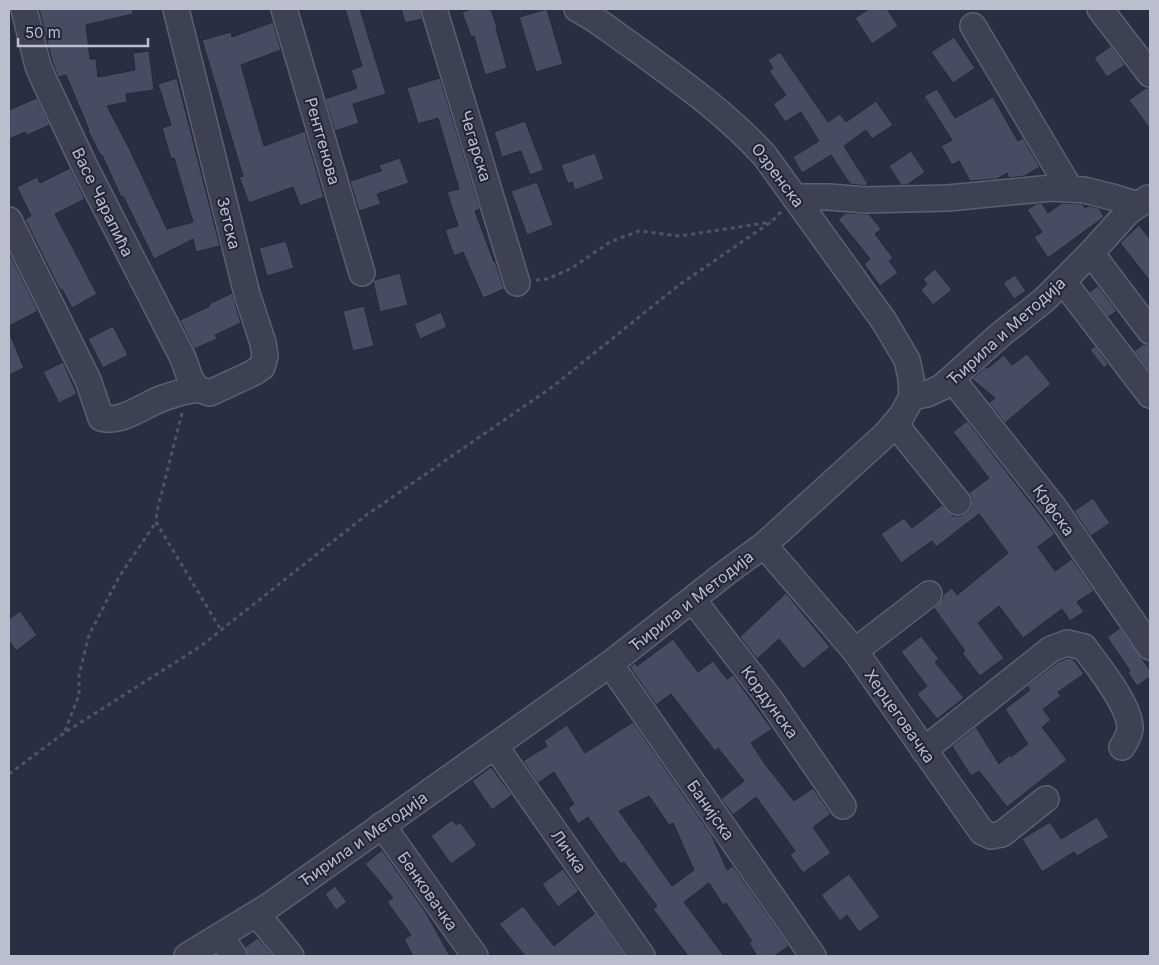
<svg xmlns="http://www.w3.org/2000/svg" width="1159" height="965" font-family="Inter,sans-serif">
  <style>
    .building { fill: #464c62; stroke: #24283a; fill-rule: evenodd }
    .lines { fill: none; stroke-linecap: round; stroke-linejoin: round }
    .minor-casing { stroke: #5c5f70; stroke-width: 28 }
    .path { stroke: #4a5860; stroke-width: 3; stroke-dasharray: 4 4; stroke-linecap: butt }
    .minor { stroke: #3d4252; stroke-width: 25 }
    .labels { text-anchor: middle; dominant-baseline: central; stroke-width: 4; stroke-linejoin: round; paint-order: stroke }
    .street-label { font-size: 16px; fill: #bbbecc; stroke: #222638 }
  </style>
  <rect width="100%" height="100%" fill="#292f42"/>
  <g class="building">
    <path d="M39,9H133V14L86,25L90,59H96L98,77L135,70L133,53L149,51L154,90L126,94L127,102L107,106L130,150L167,229L193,222L174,158L171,159L162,128L171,125L158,84L177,78L220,246L196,252L193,239L154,259L123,196L121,197L102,155L101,156L88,131L89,130L66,75L58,77L57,74L52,61Z"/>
    <path d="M345,9H360L386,94L353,104L359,123L335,131L325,99L357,88L351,70L362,66Z"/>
    <path d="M401,9H420L422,19L405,23Z"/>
    <path d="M472,9H491L497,28H496L507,68L485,75L474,36L471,37L462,12Z"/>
    <path d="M547,9L563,64L536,72L519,17Z"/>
    <path d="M869,9H887L898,26L872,44L855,18Z"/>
    <path d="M273,22L281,50L241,65L264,146L305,131L324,197L300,206L293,187L249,203L239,177L243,176L202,40L231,32L232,37Z"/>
    <path d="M954,37L975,68L953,83L931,52Z"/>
    <path d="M1111,46L1125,65L1107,77L1094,58Z"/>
    <path d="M780,52L828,122L840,114L846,122L876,101L893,125L872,139L866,130L844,146L868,184L865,186L850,184L831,155L802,173L793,157L819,141L801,112L785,122L773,104L786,95L769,71L773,68L768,60Z"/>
    <path d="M440,78L480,209L475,211L494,262L495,261L504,289L483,298L463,252L454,256L445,230L458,226L447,192L459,189L438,118L418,124L407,88Z"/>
    <path d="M1146,88H1150V129L1129,100Z"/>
    <path d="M937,89L955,118L993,97L1018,141L1023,138L1040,167L1024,176L1009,178L1007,173L997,179L970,181L959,161L952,165L941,146L952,140L924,96Z"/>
    <path d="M37,98L50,125L27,135L25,132L9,139V110Z"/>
    <path d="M525,121L544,170L530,175L521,151L502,157L494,132Z"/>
    <path d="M911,151L925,172L907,185H901L889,166Z"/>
    <path d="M595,153L604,179L575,190L572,182L568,184L561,165Z"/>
    <path d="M400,158L409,183L377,194L381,204L359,211L350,181L381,171L379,165Z"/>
    <path d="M70,168L85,199L55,214L97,294L72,308L62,289L60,290L25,219L31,216L17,187L37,177L40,183Z"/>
    <path d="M537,182L553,225L527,235L511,191Z"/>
    <path d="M1042,203L1048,213L1062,203L1082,204L1085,208L1088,206L1099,208L1104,217L1048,258L1034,237L1042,232L1027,210L1036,204Z"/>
    <path d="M846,213L869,214L881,229L875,234L893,258L889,261L898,273L880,286L864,264L870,259L838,219Z"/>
    <path d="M1139,225L1150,239V281L1120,243Z"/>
    <path d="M286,241L294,268L267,276L259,248Z"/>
    <path d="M9,252L38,311L9,326Z"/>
    <path d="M935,269L952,290L933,305L921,290L927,284L923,279Z"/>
    <path d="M400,273L408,305L380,312L373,281L374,280Z"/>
    <path d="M1015,275L1026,291L1014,299L1003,283Z"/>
    <path d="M1098,286L1117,311L1108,317L1089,292Z"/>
    <path d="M232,293L241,323L215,335L217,339L194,349L180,320L210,306L209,304Z"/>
    <path d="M364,306L374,346L353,351L343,311Z"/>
    <path d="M441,312L447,327L420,339L414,324Z"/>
    <path d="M113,326L128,355L103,368L88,339Z"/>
    <path d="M9,332L24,368L9,375Z"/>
    <path d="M1144,344L1150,345V372L1134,351Z"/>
    <path d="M1095,346L1108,364L1104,368L1090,350Z"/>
    <path d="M1027,354L1051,384L1005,423L989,403L995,398L972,379L986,367L988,368L1004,355L1012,365Z"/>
    <path d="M63,362L77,394L59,403L43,372Z"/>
    <path d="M967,421L1055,534L1038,547L1055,571L1072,559L1094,591L1077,602L1084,612L1070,621L1062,609L1023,638L999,606L978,623L1004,658L980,676L962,653L965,651L934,608L942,600L943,595L952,588L957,595L1008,553L979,514L936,547L932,541L901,563L881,534L904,518L912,528L942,505L953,516H961L967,513L971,508L972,500L969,493L989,478L953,432Z"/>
    <path d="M1093,498L1110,523L1091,536L1074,511Z"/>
    <path d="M786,593L830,647L803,669L779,639L757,659L740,637Z"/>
    <path d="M20,611L37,635L16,651L9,640V619Z"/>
    <path d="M1120,628L1150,670V677L1137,686L1128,673L1130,671L1107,637Z"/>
    <path d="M921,636L939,659L935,662L964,698L937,719L917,694L927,686L901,652Z"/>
    <path d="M673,639L698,672L713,661L727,679L733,675L772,729L751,743L765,764L794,801L813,788L831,814L813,827L831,853L803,873L790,855L795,851L756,797L733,815L721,799L744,781L718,748L715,751L671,694L656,705L630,667L635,663L637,666Z"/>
    <path d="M1068,658L1073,659L1084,674L1058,692L1061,696L1043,709L1051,720L1042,727L1067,760L1007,807L979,771L971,776L952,746L976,727L999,764L1010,755L1011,757L1028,744L1005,709L1030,690L1027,686L1058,662Z"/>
    <path d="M633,722L712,836L727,870L733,866L789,946L774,956H757L749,943L752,941L726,903L723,905L709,883L684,902L724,956H688L653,909L657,906L624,862L621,864L588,817L578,824L568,808L574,804L554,772L538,783L523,761L547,746L544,741L567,725L585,753ZM649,796L669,825L673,823L694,870L672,886L619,811Z"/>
    <path d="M491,767L512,795L492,810L472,781Z"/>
    <path d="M1097,817L1109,837L1077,856L1074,852L1042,872L1022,839L1050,822L1061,839Z"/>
    <path d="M452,820L456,825L460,822L477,845L451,864L431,836Z"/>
    <path d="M382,850L425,911L450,956H413L404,939L411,935L387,902L393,898L365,864Z"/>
    <path d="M563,869L579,891L558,907L542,884Z"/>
    <path d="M849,874L880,917L859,932L847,915L840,921L821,895Z"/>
    <path d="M335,886L347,902L336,910L325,894Z"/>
    <path d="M523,906L554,946L595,913L625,956H525L499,924Z"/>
    <path d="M258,938L273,956H248L245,947Z"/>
  </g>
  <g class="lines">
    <g class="minor-casing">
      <g id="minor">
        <path d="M24,9L38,66L44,80L86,169L183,358L190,378L197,389"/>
        <path d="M176,9L247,294L263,343L265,356L262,367L253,373L210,393L197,389"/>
        <path d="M284,9L362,273"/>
        <path d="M434,9L517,283"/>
        <path d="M1100,9L1150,74"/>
        <path d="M973,26L1070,189"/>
        <path d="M795,197H829L865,200L948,198L1052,188L1084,190L1112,197L1138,205"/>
        <path d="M9,220L88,380L101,418C121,424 144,405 163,398C174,394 185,391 197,389"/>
        <path d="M1091,253L1150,331"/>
        <path d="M1063,281L1150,395"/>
        <path d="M952,379L1055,509L1150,647"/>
        <path d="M912,397L927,394L942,387L1000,335L1044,300L1091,253L1128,212L1148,198"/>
        <path d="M895,424L958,502"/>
        <path d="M764,545L855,651L982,832L991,836L1002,834L1046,799"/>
        <path d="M693,600L769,698L843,806"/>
        <path d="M855,651L929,594"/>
        <path d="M610,664L813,956"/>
        <path d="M495,746L642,956"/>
        <path d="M924,750L1051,649L1067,643L1084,647C1097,665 1131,706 1130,729C1129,736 1126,741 1122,747"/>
        <path d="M382,825L475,956"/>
        <path d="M257,914L291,956"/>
        <path d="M220,936L234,956"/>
        <path d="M187,956L269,906L610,664L727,572L764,545L886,434L902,415L912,397L911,378L907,360L884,321L765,156C726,113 678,79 631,45C613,33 596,18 577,9"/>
      </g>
    </g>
    <g class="path">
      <path d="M536,280L547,279L572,268L610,242L639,231L680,236L771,222"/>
      <path d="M182,413L157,511L156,522L221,630"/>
      <path d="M65,731L79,695V675L89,635L119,577L156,522"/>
      <path d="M9,774L64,733L201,646L365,516L552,387L679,285L771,222L781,212"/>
    </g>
    <use href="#minor" class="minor"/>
  </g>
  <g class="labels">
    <g class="street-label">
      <text transform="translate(323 141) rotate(74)">Рентгенова</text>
      <text transform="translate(476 146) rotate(73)">Чегарска</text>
      <text transform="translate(778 175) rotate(53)">Озренска</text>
      <text transform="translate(103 202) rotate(64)">Васе Чарапића</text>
      <text transform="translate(229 223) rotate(76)">Зетска</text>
      <text transform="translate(1006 331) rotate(-42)">Ћирила и Методија</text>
      <text transform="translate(1054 510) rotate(54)">Крфска</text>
      <text transform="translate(691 601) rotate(-38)">Ћирила и Методија</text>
      <text transform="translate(770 702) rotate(54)">Кордунска</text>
      <text transform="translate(900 716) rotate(55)">Херцеговачка</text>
      <text transform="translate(711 810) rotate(55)">Банијска</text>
      <text transform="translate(363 839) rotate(-35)">Ћирила и Методија</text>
      <text transform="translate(569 851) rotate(55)">Личка</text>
      <text transform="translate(428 891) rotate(55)">Бенковачка</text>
    </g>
  </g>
  <rect width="1159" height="965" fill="none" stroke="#bbbecc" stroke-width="20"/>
  <path d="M18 38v8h130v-8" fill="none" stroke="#bbbecc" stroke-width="2.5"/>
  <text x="25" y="38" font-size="15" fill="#bbbecc" stroke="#222638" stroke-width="4" paint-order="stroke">50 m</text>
</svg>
